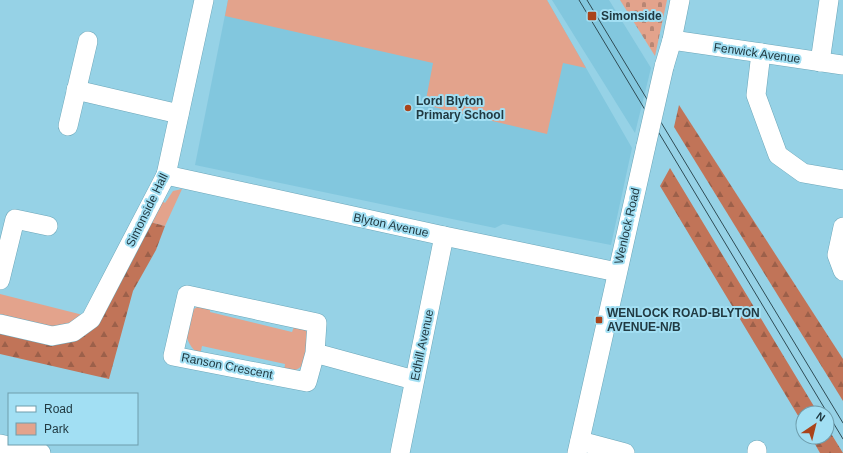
<svg xmlns="http://www.w3.org/2000/svg" width="843" height="453" font-family="Arial,sans-serif">
  <style>
    .built { fill: #82c7de }
    .green { fill: #e3a38c }
    .forest { fill: url(#forest-firs) }
    .cemetery { fill: url(#cemetery-stones) }
    .lines { fill: none; stroke-linecap: round; stroke-linejoin: round }
    .minor-casing { stroke: #6ba6b9; stroke-width: 20 }
    .minor { stroke: #fff; stroke-width: 19 }
    .tram { stroke: #2f4c55; stroke-width: 1 }
    .minor-bridge-casing { stroke: #6ba6b9; stroke-width: 20; stroke-linecap: butt }
    .minor-bridge { stroke: #fff; stroke-width: 19 }
    .poi-dot { fill: #aa441b; stroke: #a2dff3; stroke-width: 1.5 }
    .labels { text-anchor: middle; dominant-baseline: central; stroke-width: 4; stroke-linejoin: round; paint-order: stroke }
    .poi-label { font-size: 12px; font-weight: bold; fill: #213a42; stroke: #a2dff3; text-anchor: start }
    .street-label { font-size: 12px; fill: #213a42; stroke: #a2dff3 }
  </style>
  <defs>
    <pattern id="forest-firs" width="22" height="20" patternUnits="userSpaceOnUse"><rect width="22" height="20" fill="#c17458"/><path d="M5 1l3.5 6h-7zM16 11l3.5 6h-7z" fill="#9c604a"/></pattern>
    <pattern id="cemetery-stones" width="16" height="16" patternUnits="userSpaceOnUse"><rect width="16" height="16" fill="#e3a38c"/><path d="M2 7V4a2 2 0 0 1 4 0v3zM10 15v-3a2 2 0 0 1 4 0v3z" fill="#b88674"/></pattern>
  </defs>
  <rect width="100%" height="100%" fill="#96d2e6"/>
  <g class="built">
    <path d="M228,0H547L632,148L611,245L503,224L495,228L195,165Z"/>
    <path d="M552,0H609L651,68L635,133Z"/>
  </g>
  <g class="green">
    <path d="M228,0H547L586,68L563,63L547,134L425,105L433,63L225,16Z"/>
    <path d="M182,189L165,226L150,222L162,201L165,203L173,191Z"/>
    <path d="M0,294L83,315L73,332L0,324Z"/>
    <path d="M211,303L210,312L292,332L296,322C301,326 309,331 310,339C310,341 309,345 308,348C306,365 301,371 284,372L285,364L202,346L200,355C185,345 179,323 194,309C199,305 205,304 211,303Z"/>
  </g>
  <g class="forest">
    <path d="M679,105L843,359V401L674,127Z"/>
    <path d="M670,168L818,413H803V424L660,186Z"/>
    <path d="M150,222L165,226L156,250L133,291L109,379L0,354V324L73,332Z"/>
    <path d="M827,427L843,453H820L811,437H827Z"/>
  </g>
  <path class="cemetery" d="M620,0H667L655,56Z"/>
  <g class="lines">
    <g class="minor-casing">
      <g id="minor">
        <path d="M672,40L843,65"/>
        <path d="M761,53L756,95L778,155L803,173L843,180"/>
        <path d="M820,62L829,0"/>
        <path d="M664,67L672,40L680,0"/>
        <path d="M76,90L179,114"/>
        <path d="M68,126L88,41"/>
        <path d="M166,175L444,236L617,272"/>
        <path d="M843,227L837,255L843,271"/>
        <path d="M0,280L15,219L48,226"/>
        <path d="M0,324L52,336L73,332L91,319L166,175L204,0"/>
        <path d="M315,353L317,323L187,295L173,356L307,382L315,353L414,380"/>
        <path d="M580,441L625,453"/>
        <path d="M0,444L41,453"/>
        <path d="M400,453L444,236"/>
        <path d="M577,453L646,146"/>
        <path d="M757,453V450"/>
      </g>
    </g>
    <use href="#minor" class="minor"/>
    <g class="tram">
      <path d="M579,0L843,439"/>
      <path d="M587,0L843,423"/>
    </g>
    <g class="minor-bridge-casing">
      <path id="minor-bridge" d="M646,146L664,67"/>
    </g>
    <use href="#minor-bridge" class="minor-bridge"/>
  </g>
  <g class="poi-dot">
    <rect x="587" y="11" width="10" height="10" rx="2"/>
    <circle cx="408" cy="108" r="4"/>
    <rect x="595" y="316" width="8" height="8" rx="2"/>
  </g>
  <g class="labels">
    <g class="poi-label">
      <text x="601" y="16">Simonside</text>
      <text x="416" y="101">Lord Blyton<tspan x="416" dy="14">Primary School</tspan></text>
      <text x="607" y="313">WENLOCK ROAD-BLYTON<tspan x="607" dy="14">AVENUE-N/B</tspan></text>
    </g>
    <g class="street-label">
      <text transform="translate(757 53) rotate(8)">Fenwick Avenue</text>
      <text transform="translate(147 210) rotate(-64)">Simonside Hall</text>
      <text transform="translate(391 225) rotate(12)">Blyton Avenue</text>
      <text transform="translate(627 226) rotate(-77)">Wenlock Road</text>
      <text transform="translate(422 345) rotate(-78)">Edhill Avenue</text>
      <text transform="translate(227 366) rotate(11)">Ranson Crescent</text>
    </g>
  </g>
  <rect x="8" y="393" width="130" height="52" fill="#a2dff3" stroke="#6e9dac"/>
  <rect x="16" y="406" width="20" height="6" fill="#ffffff" stroke="#6e9dac"/>
  <text x="44" y="413" font-size="12" fill="#213a42">Road</text>
  <rect x="16" y="423" width="20" height="12" fill="#e3a38c" stroke="#6e9dac"/>
  <text x="44" y="433" font-size="12" fill="#213a42">Park</text>
  <g transform="translate(815 425) rotate(35)"><circle r="19" fill="#a2dff3" stroke="#6e9dac"/>
  <path d="M0-3L7 15L0 10L-7 15Z" fill="#aa441b"/>
  <text y="-6" font-size="11" font-weight="bold" text-anchor="middle" fill="#213a42">N</text>
  </g>
</svg>
